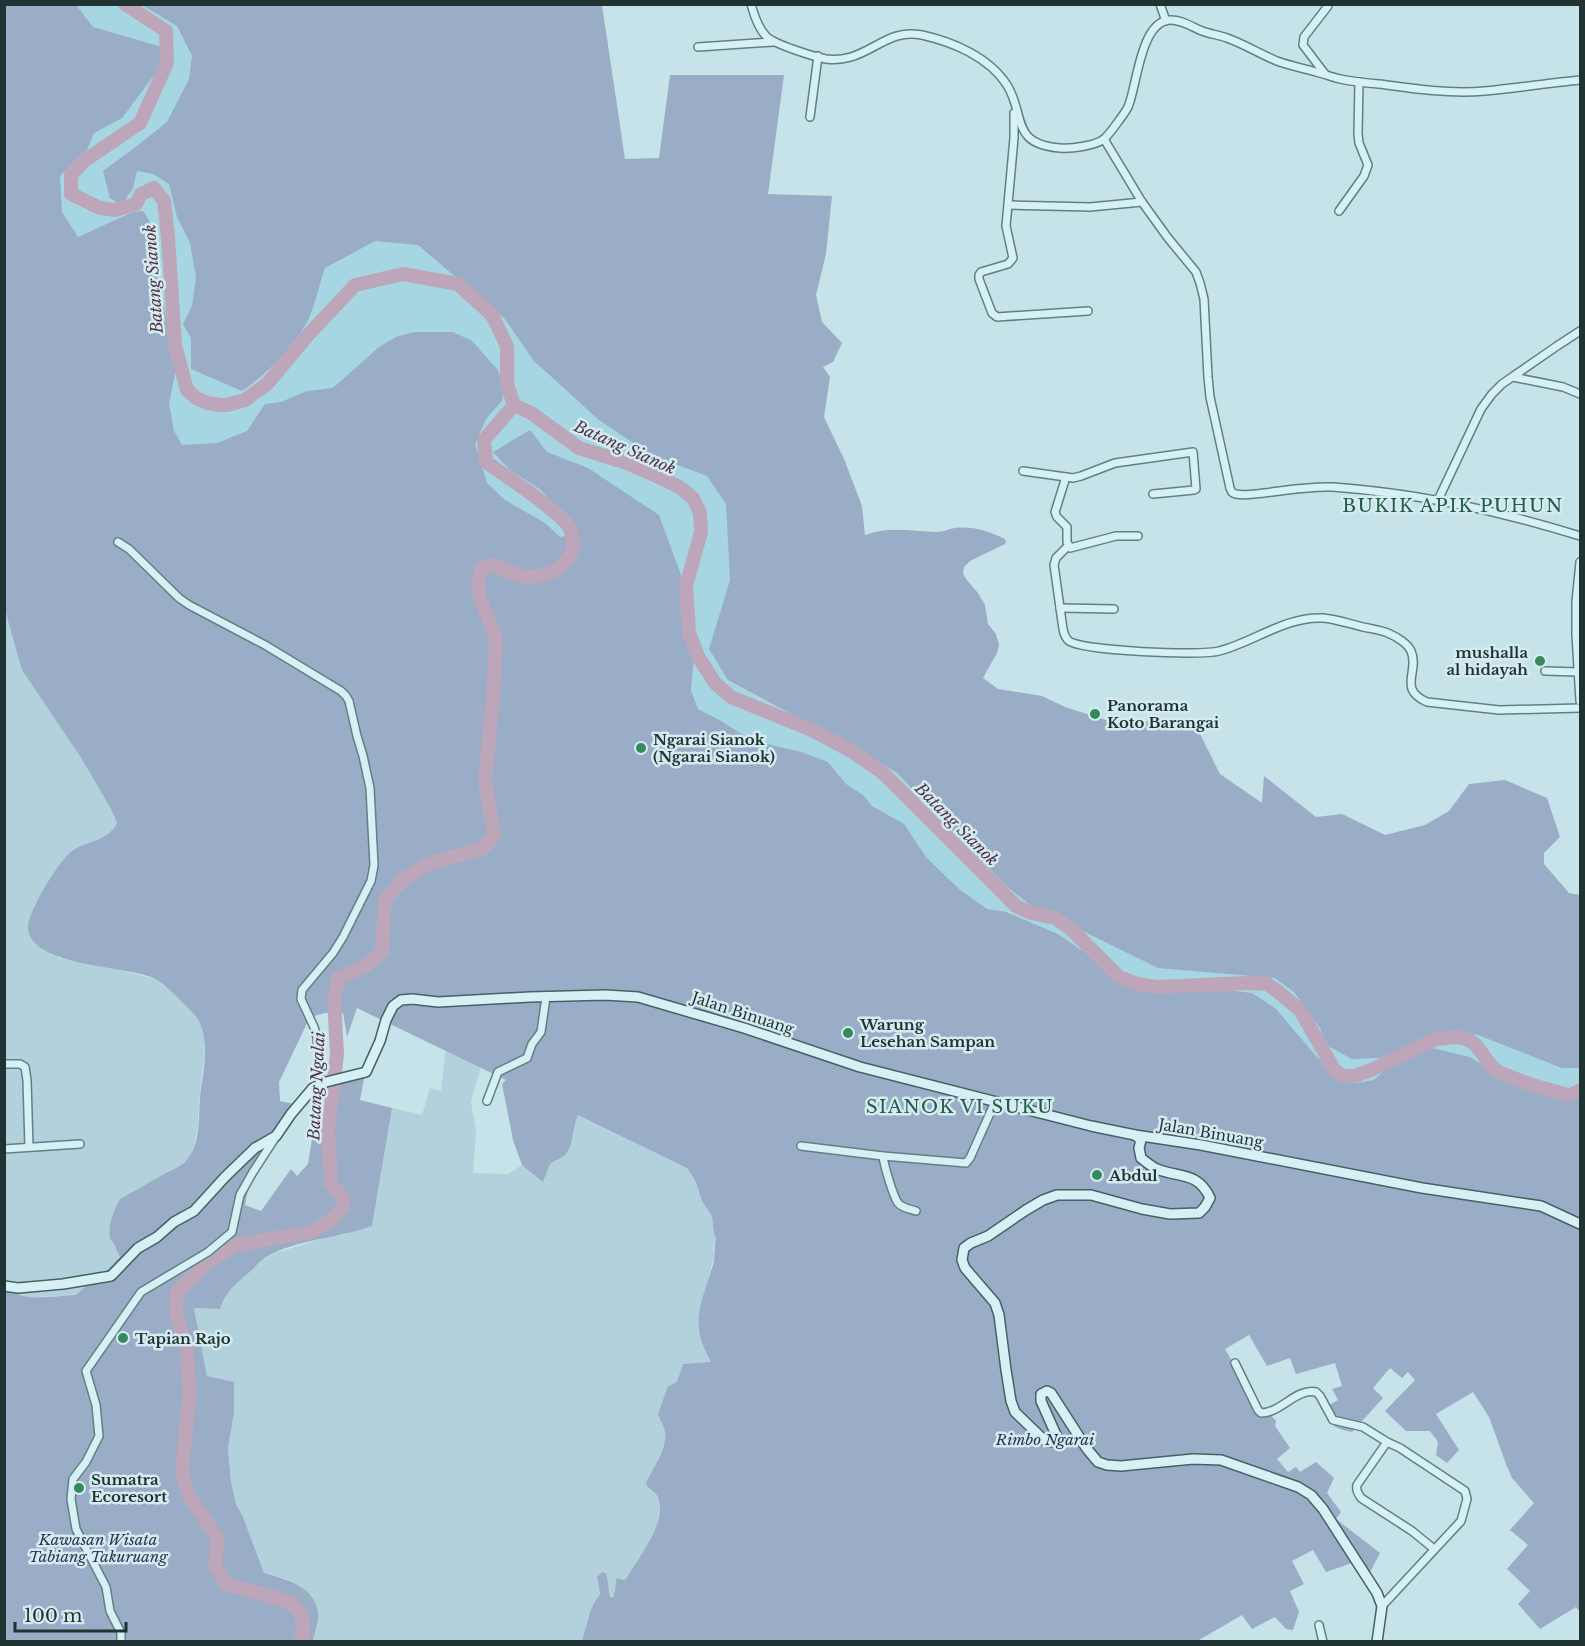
<svg xmlns="http://www.w3.org/2000/svg" width="1585" height="1646" font-family="'Libre Baskerville',serif">
  <style>
    .farmland { fill: #b3d1dd }
    .green { fill: #9aadc6 }
    .sand { fill: #a5d6e2 }
    .lines { fill: none; stroke-linecap: round; stroke-linejoin: round }
    .river { stroke: #bda6b9; stroke-width: 14 }
    .street-casing { stroke: #5d8281; stroke-width: 10 }
    .secondary-casing { stroke: #406462; stroke-width: 12 }
    .street { stroke: #d7f0f5; stroke-width: 7 }
    .secondary { stroke: #d7f0f5; stroke-width: 9 }
    .poi-dot { fill: #348a5b; stroke: #d4ecf1; stroke-width: 2 }
    .labels { text-anchor: middle; dominant-baseline: central; stroke-width: 5; stroke-linejoin: round; paint-order: stroke }
    .poi-label { font-size: 15px; font-weight: bold; fill: #1f3432; stroke: #d4ecf1; text-anchor: start }
    .street-label { font-size: 15px; fill: #1f3432; stroke: #d4ecf1 }
    .park-label { font-size: 15px; font-style: italic; fill: #28334e; stroke: #d4ecf1 }
    .water-label { font-size: 16px; font-style: italic; fill: #523044; stroke: #d4ecf1 }
    .quarter-label { font-size: 18px; letter-spacing: 1.5px; fill: #245b49; stroke: #d4ecf1 }
  </style>
  <rect width="100%" height="100%" fill="#c5e3e9"/>
  <g class="farmland">
    <path d="M4,610L15,637L47,699L111,809L117,823L114,830L105,836L76,849L69,854L55,871L34,906L58,958L114,968L154,979L170,990L195,1015L201,1025L204,1037V1057L199,1102L198,1126L194,1148L185,1162L120,1199L110,1239L113,1242L121,1257L104,1273L90,1282L78,1293L67,1296L29,1297L19,1294L5,1287Z"/>
    <path d="M446,1048L485,1052L471,1102L476,1131L473,1173L508,1174L522,1165L544,1181L550,1163L564,1155L569,1151L573,1126L578,1112L685,1163L695,1180L702,1201L711,1212L713,1219L714,1234L716,1237L713,1248L714,1257L702,1301L698,1327L700,1339L712,1363L683,1364L677,1382L670,1385L661,1407L665,1432V1442L655,1467L651,1474L648,1488L655,1492L660,1502L657,1525L651,1539L626,1579L623,1580L616,1579L614,1594L611,1597L609,1595L608,1578L605,1572H602L598,1585L600,1594L595,1601L590,1612L582,1641H313L318,1614L287,1579L264,1573L243,1517L236,1504L231,1482L228,1448L234,1413L207,1376L194,1308L220,1309L223,1298L241,1278L254,1268L259,1262L273,1254L327,1237L343,1235L372,1226L392,1108L422,1115L430,1088L441,1091Z"/>
  </g>
  <path class="green" d="M5,5H602L625,159L659,158L670,75H784L768,194L832,196L826,254L816,295L822,322L842,343L833,362L823,367L830,377L824,417L844,459L862,506L865,535C889,526 911,531 936,532C943,532 948,529 955,528C973,526 988,531 1005,539L1006,542L1005,544L970,561L964,567L963,573L966,579L978,593L985,605L988,624L996,634L999,645L997,653L983,678L998,689L1042,696L1065,707L1109,721L1194,722L1220,774L1262,803L1264,776L1316,817L1342,814L1385,835L1425,825L1449,811L1469,784L1505,780L1547,798L1560,837L1544,853V864L1569,893L1580,895V1612L1576,1607L1540,1629L1518,1604L1530,1591L1507,1569L1528,1545L1510,1530L1534,1503L1512,1478L1506,1464L1489,1417L1473,1392L1436,1414L1459,1450L1447,1463L1436,1455L1438,1442L1430,1431H1406L1385,1411L1415,1380L1408,1372L1402,1378L1390,1368L1373,1388L1383,1398L1352,1432C1332,1428 1330,1426 1329,1405L1338,1400L1332,1389L1342,1386L1335,1363L1296,1374L1290,1358L1267,1366L1249,1335L1225,1349L1234,1365L1239,1362L1263,1411L1269,1413L1276,1421L1275,1426L1290,1448L1277,1459L1288,1472L1296,1467L1300,1472L1316,1462L1334,1478L1327,1493L1341,1512L1336,1519L1380,1553L1368,1576L1352,1563L1326,1572L1313,1550L1292,1561L1304,1584L1290,1591L1299,1612L1293,1630L1286,1629L1275,1617L1252,1629L1242,1615L1199,1640L1200,1642L582,1641L590,1612L595,1601L600,1594L597,1577L602,1572L606,1573C609,1581 608,1589 610,1597H613L615,1590L616,1579L618,1578L623,1580L626,1579C638,1558 665,1526 659,1501C657,1490 649,1492 646,1483C652,1470 668,1447 665,1432C664,1426 660,1420 658,1414L668,1386L677,1382L683,1364L711,1362C707,1353 700,1342 699,1331C696,1307 708,1284 714,1261C715,1253 714,1246 716,1238L714,1234L712,1216L702,1201L695,1180L687,1168L578,1115C573,1125 573,1145 567,1153C563,1158 555,1160 550,1164L543,1182L522,1165L513,1140L502,1084L506,1080L357,1008L347,1037L343,1013H325L310,1017L279,1082L280,1101L304,1106L258,1169L249,1185L245,1205L261,1211L291,1169L297,1176L308,1164L315,1121L328,1116L333,1099L336,1080L365,1074L360,1100L392,1108L372,1226C338,1239 291,1239 262,1260C258,1263 255,1267 252,1270C239,1281 225,1291 220,1309L194,1308L207,1376L234,1382V1413L228,1448L231,1482L236,1504L243,1517L264,1573C285,1579 315,1586 318,1613C319,1621 314,1633 313,1641H5V1287C11,1290 17,1294 23,1296C36,1299 60,1296 74,1295L78,1293L90,1282L100,1277L120,1257L113,1242L110,1239C108,1224 113,1212 120,1199C135,1191 149,1182 164,1174C170,1171 178,1167 184,1163C187,1160 192,1152 194,1148C201,1130 198,1108 201,1089C204,1070 208,1045 201,1026C198,1017 191,1011 184,1004C175,995 165,984 153,978C124,965 33,967 28,929C26,914 59,860 72,851C86,841 110,840 117,823L111,809L80,756L22,670L5,610Z"/>
  <path class="sand" d="M76,5H142L177,26L192,56L189,79L167,122L133,149L103,171L110,198L122,205L133,188L137,171L153,174L169,184L177,217L190,243L196,277L192,306L183,324L191,338V369L242,391C268,373 295,347 309,318C316,303 319,284 325,268L375,241L418,245L504,318L534,361L599,420L651,455L707,476L726,504L730,580L709,649L728,680L868,755L897,773L1005,885L1030,905L1158,968L1275,978L1294,992L1320,1028L1326,1045L1352,1059L1379,1058L1445,1033L1478,1035L1562,1068H1580V1097L1542,1092L1504,1079L1470,1057L1432,1048L1391,1064L1374,1080L1357,1083L1344,1080L1316,1056L1276,1009L1252,993L1218,989H1160L1135,986L1111,976L1087,954L1058,934L1006,912L987,909L959,889L926,857L904,824L872,806L863,795L846,784L828,762L801,752L751,740L723,722L698,709L691,691L694,655L688,631L681,575L659,515L588,468L547,452L530,430L493,452L510,470L541,490L578,532L560,537L545,523L505,500L487,483L475,444L486,419L502,401L504,389L498,370L471,340L452,332H414L396,337L379,347L333,388L307,391L281,402L265,404L247,431L217,443L182,445L174,431L169,403L177,365L172,341L168,329L161,288L151,261V228L149,220L143,211L133,212L78,237L62,212L60,176L87,150L94,133L122,118L158,70L163,59L162,47L93,27Z"/>
  <g class="lines">
    <g class="river">
      <path d="M125,4L166,31L167,63L140,123L84,161L71,175V194L100,208L115,210L136,204L141,194L154,188L164,201L168,237L175,345L187,390L196,398L208,403L220,405H227L245,400L267,384L308,335L355,285L403,274L458,284L492,315L507,346V384L514,405L531,413L579,448L627,463L659,477L679,487L693,498L700,513L701,532L686,586L689,633L699,658L715,683L731,697L812,730L853,752L883,773L1016,906L1031,913L1055,918L1071,929L1119,977L1138,984L1156,987L1249,983L1267,984L1276,990L1300,1010L1335,1071L1343,1076H1355L1371,1070L1436,1039L1456,1037L1466,1039L1475,1044L1492,1067L1498,1072L1532,1085L1568,1095L1573,1094L1580,1090"/>
      <path d="M300,1642L304,1632L301,1614L290,1602L226,1584L215,1565L218,1539L189,1496L182,1473L189,1396L187,1349L176,1313L177,1292L208,1262L236,1245L311,1232L330,1221L343,1207L342,1196L331,1184L328,1130L337,1054L334,998L338,979L365,966L382,952L385,901L402,880L431,863L484,848L494,835L485,781L493,699L496,638L480,598L478,580L482,568L494,565C505,571 516,576 529,577C552,579 581,557 571,531C565,514 504,475 486,462L484,440L514,405"/>
    </g>
    <g class="street-casing">
      <g id="street">
        <path d="M751,4C754,15 758,28 766,36C773,44 815,57 826,59C834,60 844,59 851,57C877,49 892,29 922,35C953,42 989,57 1007,85C1026,116 1010,144 1060,148C1070,149 1095,146 1104,139C1108,136 1125,113 1128,107C1137,87 1140,23 1169,20C1181,19 1192,27 1202,31C1210,34 1219,35 1227,38C1244,44 1260,54 1277,61C1290,66 1303,68 1316,72C1324,74 1332,77 1340,79C1353,82 1367,83 1380,84C1415,89 1450,94 1485,91C1517,88 1549,83 1580,80"/>
        <path d="M1160,4L1166,21"/>
        <path d="M698,47L773,42"/>
        <path d="M1325,74L1303,45L1304,37L1328,6"/>
        <path d="M1014,113V138L1006,226L1013,258L1008,264L981,272L979,275V279L992,313L997,317L1088,311"/>
        <path d="M810,117L818,56"/>
        <path d="M1104,139L1142,202L1168,238L1196,272L1200,283L1204,299L1208,377L1210,397L1230,488C1232,492 1231,493 1236,494C1245,496 1255,494 1264,493C1287,490 1310,486 1333,487C1417,493 1500,511 1580,536"/>
        <path d="M1009,205L1090,207L1142,202"/>
        <path d="M1339,211L1364,176L1368,165L1359,143L1358,134L1359,82"/>
        <path d="M1513,377L1563,387L1580,394"/>
        <path d="M1023,471L1073,478L1081,476L1115,463L1193,452L1196,489L1194,490L1153,494"/>
        <path d="M1066,477L1055,512L1057,517L1067,527V542L1070,548L1116,536H1138"/>
        <path d="M1438,500L1481,409L1492,394L1502,384L1557,346L1580,331"/>
        <path d="M118,542L129,549L179,598L189,605L265,645L341,691L346,696L349,701L357,736L363,756L370,788L374,865L371,881L343,937L333,953L302,990L301,999L314,1027L317,1037L320,1084"/>
        <path d="M1068,546L1056,558L1054,565L1063,629C1064,634 1065,638 1069,641C1083,651 1200,656 1219,651C1254,642 1286,616 1323,618C1336,619 1350,624 1363,627C1372,629 1382,630 1390,634C1397,637 1408,644 1411,651C1420,671 1397,689 1427,702L1499,710L1580,708"/>
        <path d="M1580,562L1576,602V634L1580,701"/>
        <path d="M1060,608L1114,609"/>
        <path d="M1545,671L1578,672"/>
        <path d="M4,1064H20L25,1067L27,1080L29,1147"/>
        <path d="M487,1101L498,1072L527,1058L532,1044L541,1032L546,997"/>
        <path d="M801,1146L883,1156L966,1163L970,1158L995,1102"/>
        <path d="M4,1149L80,1144"/>
        <path d="M883,1156C884,1165 893,1196 898,1203C902,1208 910,1209 916,1211"/>
        <path d="M1235,1363L1258,1410L1261,1413C1281,1413 1296,1388 1316,1392L1320,1396L1333,1420L1363,1427L1387,1442L1400,1448L1465,1491L1467,1499L1461,1521L1382,1606"/>
        <path d="M1387,1442L1357,1485C1356,1491 1358,1493 1361,1498L1412,1531L1434,1549"/>
        <path d="M1319,1625L1323,1642"/>
        <path d="M121,1642V1633L110,1611L106,1587L76,1529L71,1499L73,1479L86,1462L99,1436L96,1405L86,1371L141,1292L208,1252L232,1232L240,1195L253,1172L275,1138"/>
      </g>
    </g>
    <g class="secondary-casing">
      <g id="secondary">
        <path d="M1135,1135L1141,1140L1139,1148L1141,1158C1146,1162 1152,1167 1157,1169C1178,1178 1198,1171 1210,1198L1205,1207L1199,1213L1170,1214L1142,1209L1091,1195H1057L1043,1200L1026,1210L988,1236L971,1243L964,1248L962,1260L965,1268L995,1303L999,1315L1006,1370L1011,1401L1015,1412L1044,1440L1048,1442L1055,1441L1057,1437L1041,1401V1394L1047,1391L1051,1393L1087,1449L1098,1462L1107,1465L1121,1466L1193,1459L1221,1460L1298,1487L1311,1495L1323,1509L1377,1593L1382,1606L1377,1642"/>
        <path d="M4,1286L18,1288L63,1284L111,1276L138,1248L157,1237L174,1222L194,1211L225,1177L255,1148L276,1136L291,1114L313,1088L326,1082L366,1072L380,1041L386,1020L393,1006L401,1000L412,999L438,1002L530,997L605,995L638,997L744,1028L860,1067L1091,1126L1135,1135L1201,1145L1422,1188L1541,1206L1580,1224"/>
      </g>
    </g>
    <use href="#street" class="street"/>
    <use href="#secondary" class="secondary"/>
  </g>
  <g class="poi-dot">
    <circle cx="1540" cy="661" r="6"/>
    <circle cx="1095" cy="714" r="6"/>
    <circle cx="641" cy="748" r="6"/>
    <circle cx="848" cy="1033" r="6"/>
    <circle cx="1097" cy="1175" r="6"/>
    <circle cx="123" cy="1338" r="6"/>
    <circle cx="79" cy="1488" r="6"/>
  </g>
  <g class="labels">
    <g class="poi-label">
      <text x="1528" y="652" text-anchor="end">mushalla<tspan x="1528" dy="17">al hidayah</tspan></text>
      <text x="1107" y="705">Panorama<tspan x="1107" dy="17">Koto Barangai</tspan></text>
      <text x="653" y="739">Ngarai Sianok<tspan x="653" dy="17">(Ngarai Sianok)</tspan></text>
      <text x="860" y="1024">Warung<tspan x="860" dy="17">Lesehan Sampan</tspan></text>
      <text x="1109" y="1175">Abdul</text>
      <text x="135" y="1338">Tapian Rajo</text>
      <text x="91" y="1479">Sumatra<tspan x="91" dy="17">Ecoresort</tspan></text>
    </g>
    <g class="street-label">
      <text transform="translate(743 1013) rotate(18)">Jalan Binuang</text>
      <text transform="translate(1211 1133) rotate(10)">Jalan Binuang</text>
    </g>
    <g class="park-label">
      <text x="1045" y="1439">Rimbo Ngarai</text>
      <text x="98" y="1539">Kawasan Wisata<tspan x="98" dy="17">Tabiang Takuruang</tspan></text>
    </g>
    <g class="water-label">
      <text transform="translate(153 279) rotate(-94)">Batang Sianok</text>
      <text transform="translate(625 447) rotate(24)">Batang Sianok</text>
      <text transform="translate(957 824) rotate(45)">Batang Sianok</text>
      <text transform="translate(316 1086) rotate(-87)">Batang Ngalai</text>
    </g>
    <g class="quarter-label">
      <text x="1453" y="506">BUKIK APIK PUHUN</text>
      <text x="960" y="1107">SIANOK VI SUKU</text>
    </g>
  </g>
  <rect width="1585" height="1646" fill="none" stroke="#1f3432" stroke-width="12"/>
  <path d="M15 1622v9h111v-9" fill="none" stroke="#1f3432" stroke-width="3"/>
  <text x="24" y="1622" font-size="18" fill="#1f3432" stroke="#d4ecf1" stroke-width="4.5" paint-order="stroke">100 m</text>
</svg>
